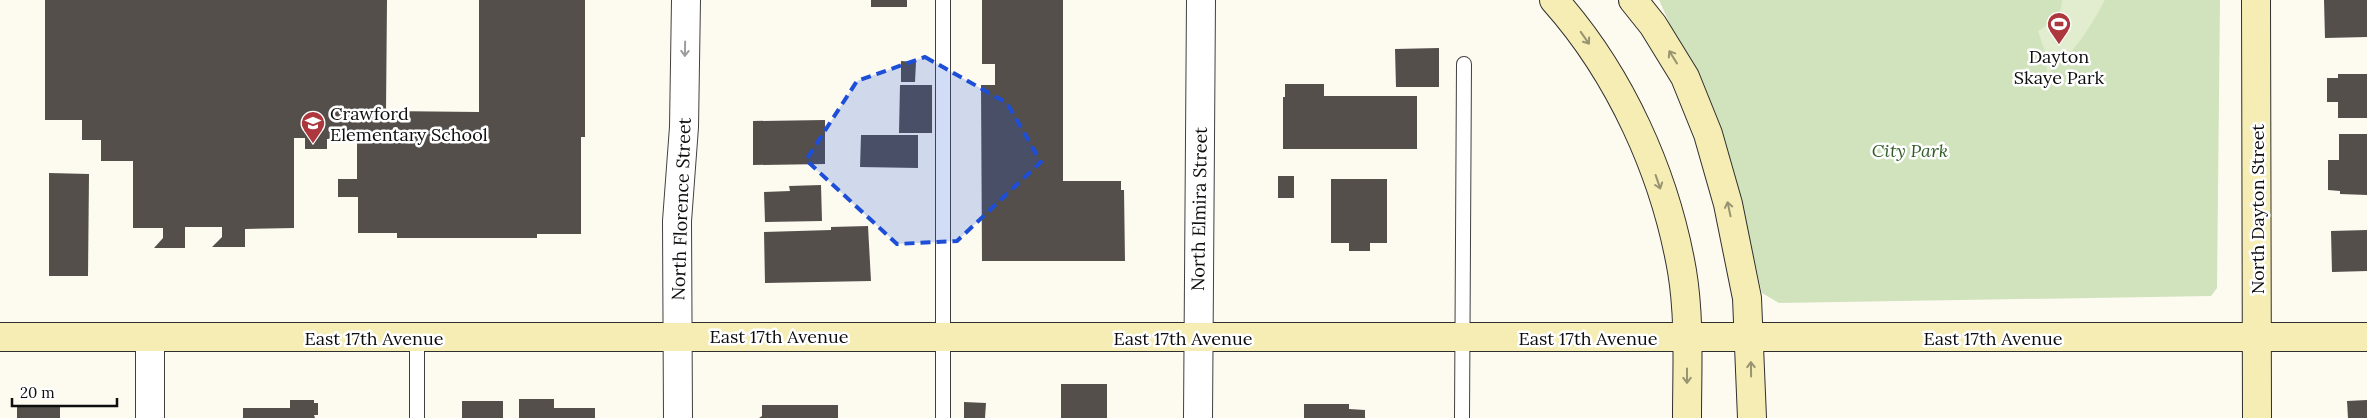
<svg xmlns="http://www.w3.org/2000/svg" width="2367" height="418" font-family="Lora,serif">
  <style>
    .green { fill: #d1e3bd }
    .pitch { fill: #e2ecce }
    .building { fill: #544f4b }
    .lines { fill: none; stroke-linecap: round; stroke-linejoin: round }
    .lane-casing { stroke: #404040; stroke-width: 16 }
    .street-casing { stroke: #404040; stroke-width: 30 }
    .secondary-casing { stroke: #2f2f2f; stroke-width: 30 }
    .lane { stroke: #fff; stroke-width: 14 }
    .street { stroke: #fff; stroke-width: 28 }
    .secondary { stroke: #f5edb3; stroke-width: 28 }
    .oneway { stroke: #989371 }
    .oneway2 { stroke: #9e9e9e }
    .marked { fill: #1d4ed8; fill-opacity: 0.2; stroke: #1d4ed8; stroke-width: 4; stroke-dasharray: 10 6; stroke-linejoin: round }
    .labels { text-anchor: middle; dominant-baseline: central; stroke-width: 5; stroke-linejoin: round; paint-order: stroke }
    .poi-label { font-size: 18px; fill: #0d0d0d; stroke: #fff }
    .park-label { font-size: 18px; font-style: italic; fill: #325d26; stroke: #fff }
    .street-label { font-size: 18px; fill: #0d0d0d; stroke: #fff }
  </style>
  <rect width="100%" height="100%" fill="#fdfaf0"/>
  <path class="green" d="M1659,0H2220L2217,288L2211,296L1779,303L1762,293L1742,208L1708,109Z"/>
  <path class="pitch" d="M2062,0H2105C2091,27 2072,56 2047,74L2046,55L2038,31C2051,23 2062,16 2062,0Z"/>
  <g class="building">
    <path d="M45,0H387L386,111L479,112V0H585V137H581V234H537V238H397V233H358V197H338V179H357V139H327V149H305V138H294V228L245,229V247H212L222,237V227H185V248H154L163,238V228H133V161H101V140H82V120H45Z"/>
    <rect x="871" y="0" width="36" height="7"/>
    <path d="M982,0H1063V181H1121V190H1124L1125,261H982L981,85H995V64H982Z"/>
    <path d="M2324,0H2367V37L2325,38Z"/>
    <path d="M1439,48V87H1396L1395,49Z"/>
    <path d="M901,61L916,62L915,82H901Z"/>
    <path d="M2338,74H2367V118H2338V102H2327V78H2338Z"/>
    <path d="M1285,84H1324V96H1417V149H1283V97H1285Z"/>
    <path d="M900,85H932V133H899Z"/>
    <path d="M825,120V164L753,165V121Z"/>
    <path d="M2339,134H2367V195L2340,194V191L2328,190V160H2339Z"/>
    <path d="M861,135H918V168L860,167Z"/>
    <path d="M49,173L89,174L88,276H49Z"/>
    <rect x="1278" y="176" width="16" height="22"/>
    <path d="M1331,179H1387V243H1370V251H1349V243H1331Z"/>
    <path d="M821,185L822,221L765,222L764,192L790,191L789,186Z"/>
    <path d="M868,226L871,281L765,283L764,232L831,230V227Z"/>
    <path d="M2367,230V271L2332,272L2331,231Z"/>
    <rect x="1061" y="384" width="46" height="34"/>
    <path d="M519,399H554V408H595V418H519Z"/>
    <path d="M290,400H314V403H318V415H314L315,418H243V408H290Z"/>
    <path d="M2367,400V418H2348L2347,401Z"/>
    <rect x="462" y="401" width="41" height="17"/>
    <path d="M964,402L986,403L985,418H964Z"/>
    <path d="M1304,404H1349V409L1365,410V418H1304Z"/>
    <rect x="17" y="405" width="43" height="13"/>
    <path d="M762,405H838V418H759L762,416Z"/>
  </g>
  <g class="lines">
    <g class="lane-casing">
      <g id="lane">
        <path d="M943,0V418"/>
        <path d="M417,418V338"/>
        <path d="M1462,418L1464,64"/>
      </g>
    </g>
    <g class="street-casing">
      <g id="street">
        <path d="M150,418V338"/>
        <path d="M678,418L677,221L684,127L686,0"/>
        <path d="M1198,418L1201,0"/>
      </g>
    </g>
    <g class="secondary-casing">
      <g id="secondary">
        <path d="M1554,0C1620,74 1665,173 1682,271C1690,319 1687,369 1687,418"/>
        <path d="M1633,0L1653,25L1685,77L1708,134L1728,204L1747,298L1752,418"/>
        <path d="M2256,0L2257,418"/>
        <path d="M0,337H2367"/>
      </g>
    </g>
    <use href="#lane" class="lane"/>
    <use href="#street" class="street"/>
    <use href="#secondary" class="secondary"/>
  </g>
  <defs><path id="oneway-shaft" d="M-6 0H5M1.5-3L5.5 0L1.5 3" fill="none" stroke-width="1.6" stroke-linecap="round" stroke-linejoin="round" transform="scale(1.25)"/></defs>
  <g class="oneway">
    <use href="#oneway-shaft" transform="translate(1585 38) rotate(55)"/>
    <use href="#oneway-shaft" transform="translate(1673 57) rotate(-122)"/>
    <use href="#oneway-shaft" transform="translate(1658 182) rotate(71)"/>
    <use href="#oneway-shaft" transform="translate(1729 209) rotate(-102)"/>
    <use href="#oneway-shaft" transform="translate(1751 369) rotate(-91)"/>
    <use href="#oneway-shaft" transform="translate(1687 376) rotate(90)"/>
  </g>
  <use class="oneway2" href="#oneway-shaft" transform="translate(685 49) rotate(91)"/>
  <path class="marked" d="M925,57L1007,103L1041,162L957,241L897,244L806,160L857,81Z"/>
  <defs>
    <g id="stadium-pin" transform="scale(1.25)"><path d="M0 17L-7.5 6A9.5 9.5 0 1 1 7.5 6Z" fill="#ac373d" stroke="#fff"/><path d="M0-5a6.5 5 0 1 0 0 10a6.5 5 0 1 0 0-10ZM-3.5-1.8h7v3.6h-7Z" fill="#fff"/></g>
    <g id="school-pin" transform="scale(1.25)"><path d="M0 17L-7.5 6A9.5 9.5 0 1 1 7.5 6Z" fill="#ac373d" stroke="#fff"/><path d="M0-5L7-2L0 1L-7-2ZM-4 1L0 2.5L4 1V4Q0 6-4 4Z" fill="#fff"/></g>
  </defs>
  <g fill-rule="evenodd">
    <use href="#stadium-pin" x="2059" y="24"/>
    <use href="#school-pin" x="313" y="123"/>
  </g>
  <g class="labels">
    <g class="poi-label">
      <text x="2059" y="56">Dayton<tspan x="2059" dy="21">Skaye Park</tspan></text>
      <text x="330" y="113" text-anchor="start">Crawford<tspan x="330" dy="21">Elementary School</tspan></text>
    </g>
    <g class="park-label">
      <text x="1910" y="150">City Park</text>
    </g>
    <g class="street-label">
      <text transform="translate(681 209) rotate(-88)">North Florence Street</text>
      <text transform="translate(1199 209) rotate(-89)">North Elmira Street</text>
      <text transform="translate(2257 209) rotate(-90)">North Dayton Street</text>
      <text x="779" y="336">East 17th Avenue</text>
      <text x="374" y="338">East 17th Avenue</text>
      <text x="1183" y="338">East 17th Avenue</text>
      <text x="1588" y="338">East 17th Avenue</text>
      <text x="1993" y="338">East 17th Avenue</text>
    </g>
  </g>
  <path d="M12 398v8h105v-8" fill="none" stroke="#0d0d0d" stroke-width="2.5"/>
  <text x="20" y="398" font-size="15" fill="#0d0d0d" stroke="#ffffff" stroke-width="4" paint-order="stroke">20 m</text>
</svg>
